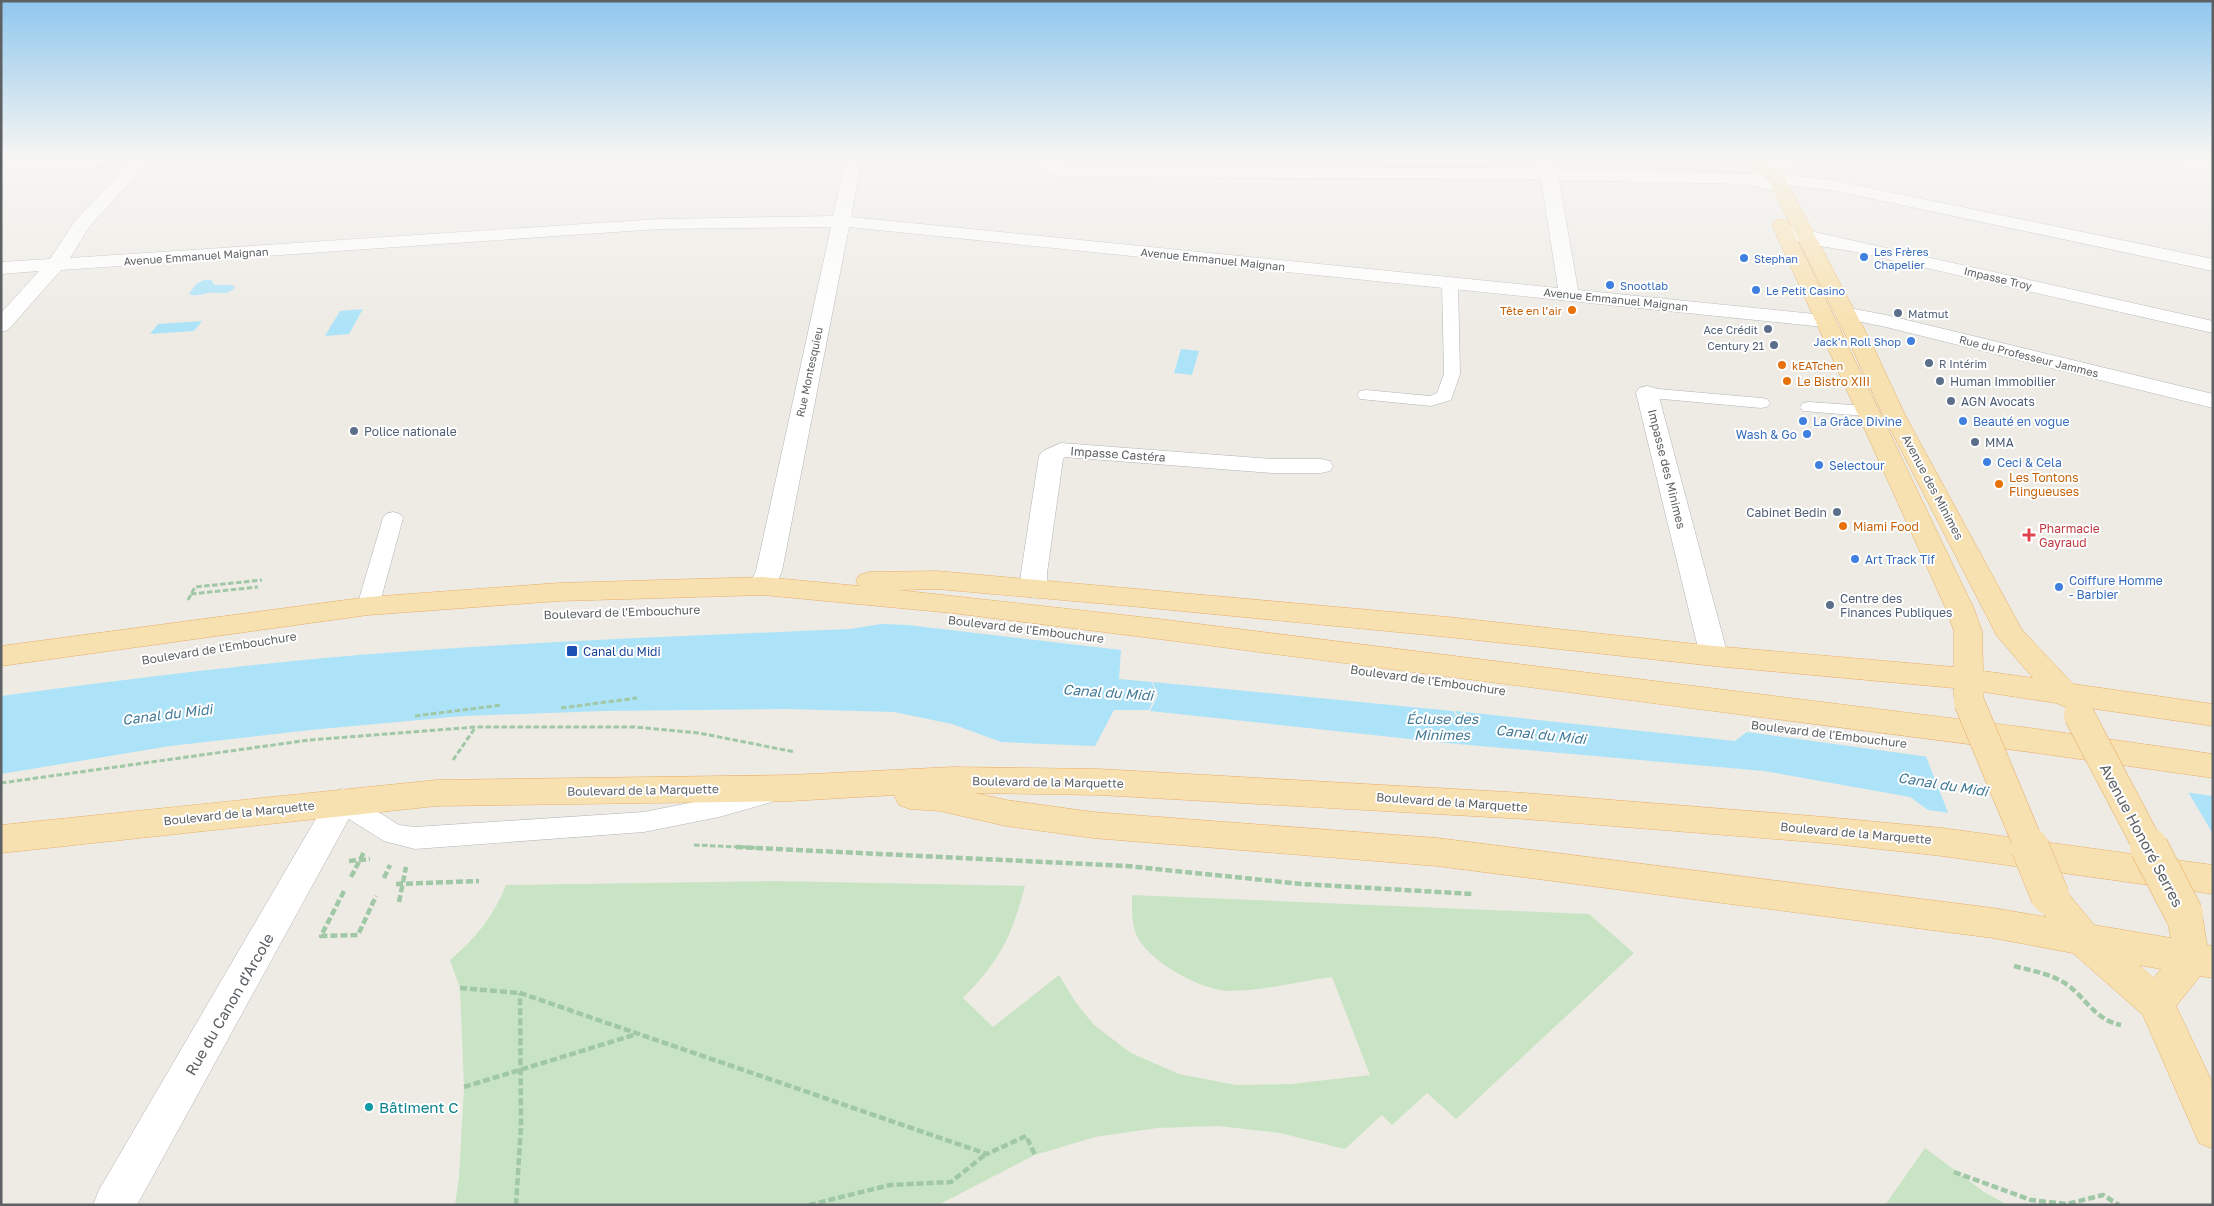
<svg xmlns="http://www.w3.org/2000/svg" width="2214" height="1206" font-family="'Golos Text',sans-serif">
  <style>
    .education { fill: #e1dcd7 }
    .green { fill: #c9e4c4 }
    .water { fill: #ace3f8 }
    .pier { fill: #eeebe5 }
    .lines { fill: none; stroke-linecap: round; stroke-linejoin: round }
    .lane-casing { stroke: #b0b3b6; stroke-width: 1 }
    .street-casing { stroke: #b0b3b6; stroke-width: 1 }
    .primary-casing { stroke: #e6ae67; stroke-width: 1 }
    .path-far1 { stroke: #a0c8a6; stroke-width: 3; stroke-dasharray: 5.5 2.5; stroke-linecap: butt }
    .path { stroke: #a0c8a6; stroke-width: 4.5; stroke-dasharray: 7 3; stroke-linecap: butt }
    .lane { fill: #fff; fill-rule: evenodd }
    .street { fill: #fff; fill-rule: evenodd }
    .primary { fill: #f8e1b0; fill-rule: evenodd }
    .primary-bridge-far1-casing { stroke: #e6ae67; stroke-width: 31; stroke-linecap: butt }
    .primary-bridge-casing { stroke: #e6ae67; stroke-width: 39; stroke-linecap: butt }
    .primary-bridge-far1 { stroke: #f8e1b0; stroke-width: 30 }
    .primary-bridge { stroke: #f8e1b0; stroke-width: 38 }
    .shop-dot { fill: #3f7fe0; stroke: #fff; stroke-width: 2 }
    .food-dot { fill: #e8710a; stroke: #fff; stroke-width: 2 }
    .service-dot { fill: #5c6f8a; stroke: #fff; stroke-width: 2 }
    .health-dot { fill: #e0444e; stroke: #fff; stroke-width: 2 }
    .transit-dot { fill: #1a4fb4; stroke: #fff; stroke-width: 2 }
    .culture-dot { fill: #0f9aa8; stroke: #fff; stroke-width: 2 }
    .labels { text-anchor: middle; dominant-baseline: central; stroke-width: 4; stroke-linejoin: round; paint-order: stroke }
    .far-shop-label { font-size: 11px; fill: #366cbe; stroke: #fff; text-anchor: start }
    .far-street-label { font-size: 11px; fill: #5d6164; stroke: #fff }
    .far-food-label { font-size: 11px; fill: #c56008; stroke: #fff; text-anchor: end }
    .far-service-label { font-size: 11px; fill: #4e5e75; stroke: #fff; text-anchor: start }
    .food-label { font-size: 12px; fill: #c56008; stroke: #fff; text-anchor: start }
    .service-label { font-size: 12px; fill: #4e5e75; stroke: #fff; text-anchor: start }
    .shop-label { font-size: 12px; fill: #366cbe; stroke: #fff; text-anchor: start }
    .street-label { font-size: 12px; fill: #5d6164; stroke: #fff }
    .health-label { font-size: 12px; fill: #be3a42; stroke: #fff; text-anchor: start }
    .transit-label { font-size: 12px; fill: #164399; stroke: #fff; text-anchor: start }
    .water-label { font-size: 14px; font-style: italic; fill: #437a98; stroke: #fff }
    .near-street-label { font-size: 15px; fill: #5d6164; stroke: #fff }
    .near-culture-label { font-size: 15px; fill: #0d838f; stroke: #fff; text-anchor: start }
  </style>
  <rect width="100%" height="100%" fill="#eeebe5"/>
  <path class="education" d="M1064,158H1482L1487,168L1492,169L1064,168Z"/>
  <g class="green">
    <path d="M773,881L1025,886C1011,938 1001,959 963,998L993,1027L1059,975L1076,1003L1094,1025L1131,1053L1179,1074L1236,1085L1291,1084L1370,1075L1332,977C1298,981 1265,991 1230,991C1202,991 1157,965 1141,943C1131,929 1132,911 1132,895L1589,914L1634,953L1456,1119L1427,1093L1392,1125L1382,1115L1345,1149L1280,1133L1218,1126L1157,1128L1095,1137L1035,1155L938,1205H455L459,1177L464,1087L460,988L450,960C475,939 494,916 506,885Z"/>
    <path d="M1925,1148L1984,1192L2008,1205H1885Z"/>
  </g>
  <g class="water">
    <path d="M204,280H212L213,284C220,287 229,282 235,287C227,297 219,291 209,293C201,294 197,297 189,294L196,284Z"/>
    <path d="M363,309L349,334L325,336L340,311Z"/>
    <path d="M202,321L194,331L150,334L158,324Z"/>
    <path d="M1181,349L1199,351L1192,375L1174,373Z"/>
    <path d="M881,624L908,625L1121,650L1119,679L1152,682L1156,695L1149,710H1114L1095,746L1001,742L952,724L894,712L786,709L604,711L463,716L310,730L170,746L1,774V696C120,680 239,665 358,655C522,642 686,636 850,629Z"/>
    <path d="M1153,682L1453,711L1464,726L1457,744L1150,711L1158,695Z"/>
    <path d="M1455,711L1735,741L1747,732L2213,796V848L1928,810L1910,797L1764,771L1458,744L1465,726Z"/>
  </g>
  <path class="pier" d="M1925,754L2187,790L2213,834V851L1949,815Z"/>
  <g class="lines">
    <g class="lane-casing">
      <g id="lane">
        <path d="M1450,278L1455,280L1458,283L1460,374L1451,400L1431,406L1360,399L1357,395L1360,391L1366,390L1430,396L1437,393L1444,374L1442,283L1445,280Z"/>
        <path d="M1647,388L1761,398L1767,399L1770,403L1767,407L1761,408L1641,397L1638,393L1641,389Z"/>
        <path d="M1809,402L1866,406L1872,407L1875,411L1872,415L1866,416L1803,411L1800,407L1803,403Z"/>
        <path d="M393,512L400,514L403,518L379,606L376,611L368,613L360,611L357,606L383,518L386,514Z"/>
        <path d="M766,784L775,787L778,794L775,801L719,817L644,832L415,849L384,841L333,809L330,802L333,795L342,792L351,795L399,825L415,827L644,812L719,797Z"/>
      </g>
    </g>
    <g class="street-casing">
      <g id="street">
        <path d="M47,158H152L89,227L70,258L659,219L833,216L846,158H862L851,217L1558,288L1541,179L1070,177C1053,176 1045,176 1041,158H1057L1059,165L1070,167L1538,168L1535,158H1551L1556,169L1753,174L1755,171L1761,170L1755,169L1753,165L1755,161L1780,158H1803C1795,169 1774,169 1762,170L1777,174L1831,180L2213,259V271L1831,190L1787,185L1785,190C1773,193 1758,185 1745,184L1559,180L1578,290L1824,315L1831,317L1834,321L1831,325L1824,327L849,227L782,571L773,592L763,595L753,592L749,586L756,571L831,227L659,229L61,270L8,330L1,332V313L39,271L1,274V262L50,259L75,221L128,165L1,170V160Z"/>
        <path d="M2162,158H2197L2213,161V171L2164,162Z"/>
        <path d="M1783,225L2213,321V333L1856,252C1840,249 1782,242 1774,231L1776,227Z"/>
        <path d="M1844,307L1886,315L2213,394V408L1886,327L1837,317L1834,313L1837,309Z"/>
        <path d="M1647,386L1655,388L1658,393L1728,656L1724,663L1714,666L1704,663L1700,656L1636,393L1639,388Z"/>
        <path d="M1061,443L1272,459H1321L1330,461L1333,466L1330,471L1321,473H1272L1065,457L1063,459L1047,573L1048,589L1044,595L1034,598L1024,595L1020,589L1021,573L1039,456L1043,451Z"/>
        <path d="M342,789L353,793L358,802L137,1205H93L99,1190L331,793Z"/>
      </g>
    </g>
    <g class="primary-casing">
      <g id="primary">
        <path d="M1750,158H1766L1768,163L1785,179L1872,344L1905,415L2022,630L2073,684L2213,704V726L2075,706L2068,708L2056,703L1984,692L1980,704L1969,707L1958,704L1954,696V688L1714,666L1448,637L1130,606L937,589L898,590L1159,619L2037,729L2213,754V778L2037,753L1159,639L952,613L763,595L559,601L368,615L1,666V646L368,597L559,583L763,577L859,586L856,581L859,575L869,572L937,571L1448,617L1714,646L1954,667V631L1946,609L1772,225L1775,221L1781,219L1787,221L1790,225L1974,609L1982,631L1983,671L2033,678L1997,636L1883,415L1850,344L1769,181L1755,169Z"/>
        <path d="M953,767L1099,769L1525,793L1825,817L1942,828L2213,865V894L1942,856L1825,843L1525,819L1099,795L975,793L1006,800L1093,812L1437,838L1993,908L2046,917L2033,896L2038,886L2050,881L2062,886L2094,925L2171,938L2166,914L2172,903L2184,899L2196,903L2202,914L2207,945L2213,946V978L2200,976L2176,1006L2213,1084V1149L2199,1143L2143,1015L2073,953L1993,938L1437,866L1093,838L1006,826L940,811L910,809L899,805L894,795L791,801L436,806L1,853V825L436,780L791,775ZM2139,965L2161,969L2154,978Z"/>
      </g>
    </g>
    <g class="path-far1">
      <path d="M191,594L258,587"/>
      <path d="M188,600L195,587L262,580"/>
      <path d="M561,708L637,698"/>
      <path d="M415,716L502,705"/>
      <path d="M453,760L475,728"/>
      <path d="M1,783L309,740L476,727H635L699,733L795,752"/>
      <path d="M694,845L762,848"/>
    </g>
    <g class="path">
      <path d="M736,847L1127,866L1302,884L1473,894"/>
      <path d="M349,861L370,859"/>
      <path d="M351,877L364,852"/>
      <path d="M384,878L390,865"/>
      <path d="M396,884L479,881"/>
      <path d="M344,891L321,936L358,935L376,896"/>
      <path d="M399,902L406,867"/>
      <path d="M2014,966C2033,971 2053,974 2069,986C2087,1000 2096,1020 2121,1025"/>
      <path d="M460,988L520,993L987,1154L1026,1136L1035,1155"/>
      <path d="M464,1087L637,1034"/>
      <path d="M1954,1172L2031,1200L2067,1204L2103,1195L2119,1205"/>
      <path d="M516,1205L521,1126L520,993"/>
      <path d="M809,1205L890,1185L951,1182L986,1154"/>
    </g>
    <use href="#lane" class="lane"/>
    <use href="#street" class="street"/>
    <use href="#primary" class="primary"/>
    <g class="primary-bridge-far1-casing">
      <g id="primary-bridge-far1">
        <path d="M1969,702L2030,848"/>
        <path d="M2079,715L2149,848"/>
      </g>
    </g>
    <g class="primary-bridge-casing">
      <g id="primary-bridge">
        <path d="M2030,847L2050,896"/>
        <path d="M2149,847L2184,914"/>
      </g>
    </g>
    <use href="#primary-bridge-far1" class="primary-bridge-far1"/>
    <use href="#primary-bridge" class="primary-bridge"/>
  </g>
  <linearGradient id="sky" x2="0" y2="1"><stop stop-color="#90c7ee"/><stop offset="0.48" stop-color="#f7f6f3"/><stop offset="1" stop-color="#f7f6f3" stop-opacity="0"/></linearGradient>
  <rect width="2214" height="327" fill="url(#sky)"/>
  <g class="shop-dot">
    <circle cx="1864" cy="257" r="5"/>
    <circle cx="1744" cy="258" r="5"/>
    <circle cx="1610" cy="285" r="5"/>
    <circle cx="1756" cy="290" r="5"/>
    <circle cx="1911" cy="341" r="5"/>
    <circle cx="1803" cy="421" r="5"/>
    <circle cx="1963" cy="421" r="5"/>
    <circle cx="1807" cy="434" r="5"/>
    <circle cx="1987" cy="462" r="5"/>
    <circle cx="1819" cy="465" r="5"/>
    <circle cx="1855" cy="559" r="5"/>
    <circle cx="2059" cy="587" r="5"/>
  </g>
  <g class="food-dot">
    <circle cx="1572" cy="310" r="5"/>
    <circle cx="1782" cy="365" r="5"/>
    <circle cx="1787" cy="381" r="5"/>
    <circle cx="1999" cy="484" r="5"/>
    <circle cx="1843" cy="526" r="5"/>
  </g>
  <g class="service-dot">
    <circle cx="1898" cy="313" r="5"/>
    <circle cx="1768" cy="329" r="5"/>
    <circle cx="1774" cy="345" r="5"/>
    <circle cx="1929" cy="363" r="5"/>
    <circle cx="1940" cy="381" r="5"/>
    <circle cx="1951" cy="401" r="5"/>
    <circle cx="354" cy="431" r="5"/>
    <circle cx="1975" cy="442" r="5"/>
    <circle cx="1837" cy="512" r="5"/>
    <circle cx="1830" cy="605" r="5"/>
  </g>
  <path class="health-dot" d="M2026.5 527.5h5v5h5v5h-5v5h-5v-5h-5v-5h5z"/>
  <rect class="transit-dot" x="566" y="645" width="12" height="12" rx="2.5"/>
  <circle class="culture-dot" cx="369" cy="1107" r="5"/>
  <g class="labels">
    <g class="far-shop-label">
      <text x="1874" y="251">Les Frères<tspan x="1874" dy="13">Chapelier</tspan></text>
      <text x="1754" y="258">Stephan</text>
      <text x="1620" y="285">Snootlab</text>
      <text x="1766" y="290">Le Petit Casino</text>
      <text x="1901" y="341" text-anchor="end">Jack'n Roll Shop</text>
    </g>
    <g class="far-street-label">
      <text transform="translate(196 256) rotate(-4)">Avenue Emmanuel Maignan</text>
      <text transform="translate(1213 259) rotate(6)">Avenue Emmanuel Maignan</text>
      <text transform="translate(1998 278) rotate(13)">Impasse Troy</text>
      <text transform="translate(1616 299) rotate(6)">Avenue Emmanuel Maignan</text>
      <text transform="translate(2029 356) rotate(14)">Rue du Professeur Jammes</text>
      <text transform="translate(809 372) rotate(-78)">Rue Montesquieu</text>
    </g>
    <g class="far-food-label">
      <text x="1562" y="310">Tête en l’air</text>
      <text x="1792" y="365" text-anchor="start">kEATchen</text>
    </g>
    <g class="far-service-label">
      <text x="1908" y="313">Matmut</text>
      <text x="1758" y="329" text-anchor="end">Ace Crédit</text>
      <text x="1764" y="345" text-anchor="end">Century 21</text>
      <text x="1939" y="363">R Intérim</text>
    </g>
    <g class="food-label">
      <text x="1797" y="381">Le Bistro XIII</text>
      <text x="2009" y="477">Les Tontons<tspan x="2009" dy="14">Flingueuses</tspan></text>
      <text x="1853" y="526">Miami Food</text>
    </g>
    <g class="service-label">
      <text x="1950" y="381">Human Immobilier</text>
      <text x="1961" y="401">AGN Avocats</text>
      <text x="364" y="431">Police nationale</text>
      <text x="1985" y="442">MMA</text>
      <text x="1827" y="512" text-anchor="end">Cabinet Bedin</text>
      <text x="1840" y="598">Centre des<tspan x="1840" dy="14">Finances Publiques</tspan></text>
    </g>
    <g class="shop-label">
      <text x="1813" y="421">La Grâce Divine</text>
      <text x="1973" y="421">Beauté en vogue</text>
      <text x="1797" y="434" text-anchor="end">Wash &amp; Go</text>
      <text x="1997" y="462">Ceci &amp; Cela</text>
      <text x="1829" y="465">Selectour</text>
      <text x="1865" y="559">Art Track Tif</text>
      <text x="2069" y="580">Coiffure Homme<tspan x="2069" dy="14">- Barbier</tspan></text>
    </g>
    <g class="street-label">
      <text transform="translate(1118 454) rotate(4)">Impasse Castéra</text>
      <text transform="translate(1667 469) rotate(76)">Impasse des Minimes</text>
      <text transform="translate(1933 487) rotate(62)">Avenue des Minimes</text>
      <text transform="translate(622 612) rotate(-2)">Boulevard de l'Embouchure</text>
      <text transform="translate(1026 629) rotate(7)">Boulevard de l'Embouchure</text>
      <text transform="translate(219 648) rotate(-9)">Boulevard de l'Embouchure</text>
      <text transform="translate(1428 680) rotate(8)">Boulevard de l'Embouchure</text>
      <text transform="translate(1829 734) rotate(7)">Boulevard de l'Embouchure</text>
      <text transform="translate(1048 782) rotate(1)">Boulevard de la Marquette</text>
      <text transform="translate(643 790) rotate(-1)">Boulevard de la Marquette</text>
      <text transform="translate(1452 802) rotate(4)">Boulevard de la Marquette</text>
      <text transform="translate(239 813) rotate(-6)">Boulevard de la Marquette</text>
      <text transform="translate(1856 833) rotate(5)">Boulevard de la Marquette</text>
    </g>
    <g class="health-label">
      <text x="2039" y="528">Pharmacie<tspan x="2039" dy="14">Gayraud</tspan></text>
    </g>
    <g class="transit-label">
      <text x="583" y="651">Canal du Midi</text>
    </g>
    <g class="water-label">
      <text transform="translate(1108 692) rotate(4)">Canal du Midi</text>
      <text transform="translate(167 714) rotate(-7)">Canal du Midi</text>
      <text x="1442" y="718">Écluse des<tspan x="1442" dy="16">Minimes</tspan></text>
      <text transform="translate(1541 734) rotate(6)">Canal du Midi</text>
      <text transform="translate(1943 784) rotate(9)">Canal du Midi</text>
    </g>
    <g class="near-street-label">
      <text transform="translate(2142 835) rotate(62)">Avenue Honoré Serres</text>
      <text transform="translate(229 1004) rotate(-60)">Rue du Canon d'Arcole</text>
    </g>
    <g class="near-culture-label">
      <text x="379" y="1107">Bâtiment C</text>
    </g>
  </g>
  <rect width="2214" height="1206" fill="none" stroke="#5d6164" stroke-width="5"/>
</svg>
